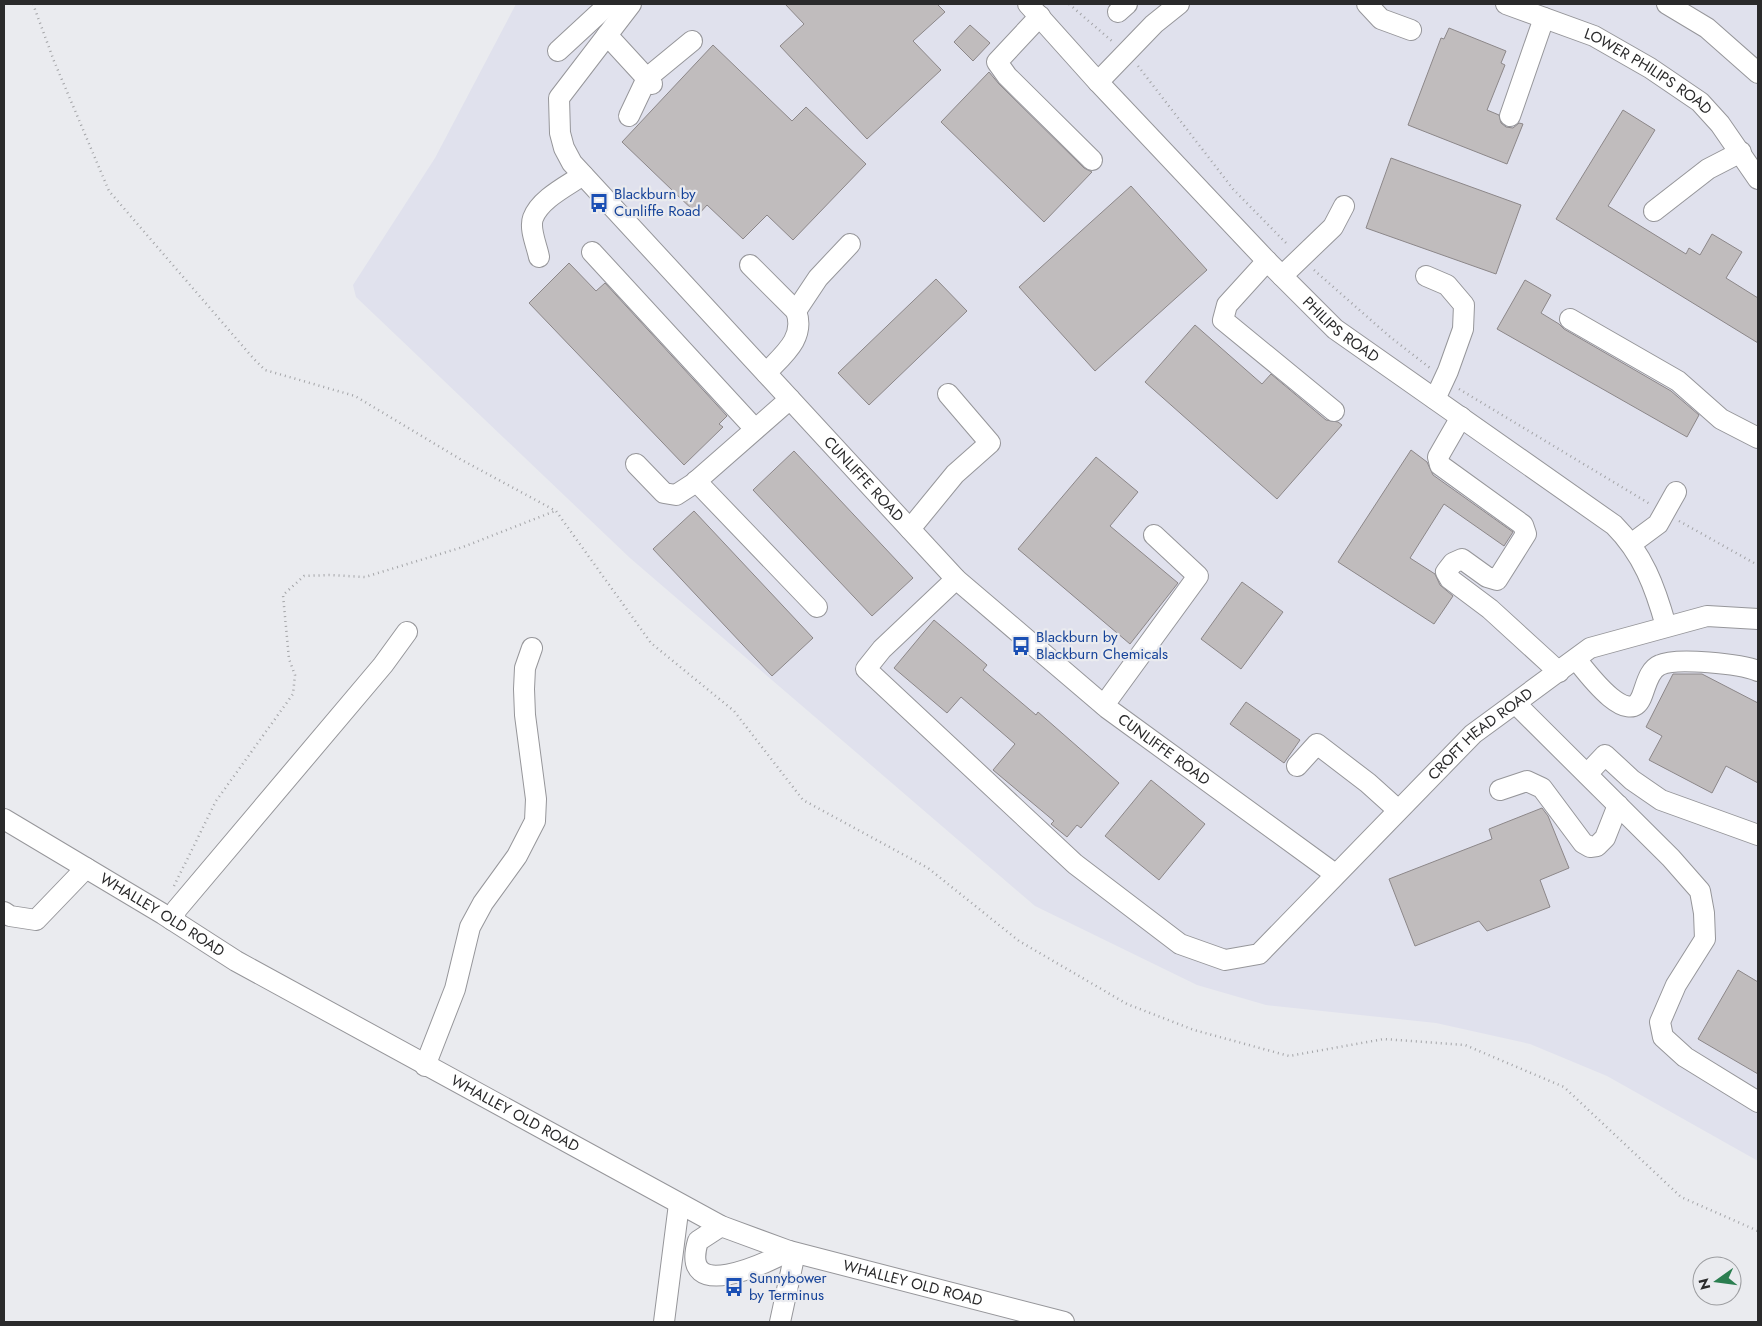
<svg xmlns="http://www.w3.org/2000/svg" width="1762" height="1326" font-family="Jost,sans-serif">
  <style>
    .built { fill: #e0e1ed }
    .building { fill: #c0bcbd; stroke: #8c8789 }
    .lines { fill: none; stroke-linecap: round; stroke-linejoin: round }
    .minor-casing { stroke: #96969a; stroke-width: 22 }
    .path { stroke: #a3a4a7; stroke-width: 2.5; stroke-dasharray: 1 4; stroke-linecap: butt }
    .minor { stroke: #fff; stroke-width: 20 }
    .labels { text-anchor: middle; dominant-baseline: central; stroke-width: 4.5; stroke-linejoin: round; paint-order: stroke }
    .street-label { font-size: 15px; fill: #2a2a2b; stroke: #eaebef }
    .transit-label { font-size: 15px; fill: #164399; stroke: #eaebef; text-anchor: start }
  </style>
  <rect width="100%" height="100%" fill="#eaebef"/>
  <path class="built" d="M516,4H1758V1161L1607,1076L1530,1044L1436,1023L1266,1005L1197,985L1035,906L630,558L356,297L353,285L435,158Z"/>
  <g class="building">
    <path d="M785,4H937L945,12L913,41L941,70L867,139L780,46L804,24Z"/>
    <path d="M970,25L990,43L973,61L954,42Z"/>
    <path d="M1449,28L1506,51L1501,63L1505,65L1487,110L1499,115L1501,123L1506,127L1513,128L1519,123L1523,124L1507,164L1408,125L1441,38L1444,39Z"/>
    <path d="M713,45L792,121L806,107L866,164L793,240L767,215L743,239L707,205L698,215L622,142Z"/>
    <path d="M989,72L999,84L1084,168L1092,172L1044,222L941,122Z"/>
    <path d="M1623,110L1655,130L1608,206L1686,254L1689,248L1700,255L1712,234L1742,252L1726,278L1758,298V343L1556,219Z"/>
    <path d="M1391,158L1521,205L1496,274L1366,228Z"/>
    <path d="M1131,186L1207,270L1095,371L1019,287Z"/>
    <path d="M569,263L596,291L605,283L727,416L719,424L723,427L684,465L529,303Z"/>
    <path d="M936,279L967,311L869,405L838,373Z"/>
    <path d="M1525,280L1551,295L1541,313L1559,324L1564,329L1671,391L1699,415L1687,437L1497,329Z"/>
    <path d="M1195,325L1262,384L1271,374L1326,420L1338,422L1342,425L1277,499L1145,382Z"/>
    <path d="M1411,450L1427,462L1433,475L1513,532L1504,546L1444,504L1410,558L1435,574L1440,585L1453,596L1434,624L1338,562Z"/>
    <path d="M794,451L913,578L872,616L753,490Z"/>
    <path d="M1096,457L1138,492L1110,526L1178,583L1130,644L1018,549Z"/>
    <path d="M694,511L813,638L772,676L653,549Z"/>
    <path d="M1242,582L1283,612L1241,669L1201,639Z"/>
    <path d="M934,620L987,665L983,670L1036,715L1038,712L1119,783L1081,828L1077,825L1067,837L1051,824L1054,821L993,770L1015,744L961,697L947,713L894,668Z"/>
    <path d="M1673,674H1702L1758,703V783L1726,766L1712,793L1649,760L1662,736L1646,727Z"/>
    <path d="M1246,702L1300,740L1284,763L1230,724Z"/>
    <path d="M1151,780L1205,824L1159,880L1105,836Z"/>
    <path d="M1542,808L1548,816L1569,868L1540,880L1550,907L1487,931L1479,921L1415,946L1389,879L1492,839L1489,829Z"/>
    <path d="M1738,970L1758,982V1074L1698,1039Z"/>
  </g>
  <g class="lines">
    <g class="minor-casing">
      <g id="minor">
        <path id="s1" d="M631,4L559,98L560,133L564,148L572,163L956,579L1107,708L1335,874"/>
        <path id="s2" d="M1028,4L1098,82L1267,261L1335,329L1614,525C1643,554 1655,587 1666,626"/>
        <path d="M1367,4L1381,19L1411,30"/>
        <path id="s3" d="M1506,4L1594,36L1650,68L1700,102L1720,124L1758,179"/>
        <path d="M1667,4L1707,28L1758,73"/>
        <path d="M1118,12L1127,4"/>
        <path d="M1040,16L997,62L1007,76L1092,160"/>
        <path d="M607,35L652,84"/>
        <path d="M558,51L609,4"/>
        <path d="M1098,82L1154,24L1179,4"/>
        <path d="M629,116L647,78L692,41"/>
        <path d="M1510,116L1544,18"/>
        <path d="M1654,211L1708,169L1741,152"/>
        <path d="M592,252L755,429"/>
        <path d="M539,257C537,246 529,229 533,218C540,199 567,186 583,175"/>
        <path d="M1267,261L1227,305L1223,320L1334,411"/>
        <path d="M750,265L796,311C806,338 783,355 766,373"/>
        <path d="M1282,276L1333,227L1344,206"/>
        <path d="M1426,276L1447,285L1464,305L1463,329L1448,371L1435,399"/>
        <path d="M796,311L818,278L850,244"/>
        <path d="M1570,319L1678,381L1721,419L1758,438"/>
        <path d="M1461,417L1438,457L1440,465L1523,525L1526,534L1497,580L1487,577L1462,559L1453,563L1446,572L1450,579L1490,609L1559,672"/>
        <path d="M636,464L664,493L676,495L693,484L790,399"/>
        <path d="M696,481L817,607"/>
        <path d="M910,529L955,474L990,443L948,394"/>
        <path d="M1631,544L1658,524L1676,492"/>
        <path id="s4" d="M956,579L882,649L866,669L1075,864L1180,944L1225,960L1259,954L1473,734L1590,648L1707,616L1758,619"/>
        <path d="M1576,659C1585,670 1627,728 1641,698C1646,687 1648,670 1660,665C1676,657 1741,664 1758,671"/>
        <path d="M1516,704L1671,858L1700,891L1704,913L1705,939L1676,985L1660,1022L1663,1037L1685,1057L1758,1102"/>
        <path d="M1104,705L1198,576L1154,535"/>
        <path d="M1297,766L1317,744L1368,783L1398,810"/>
        <path d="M1587,774L1605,755L1632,780L1661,800L1758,835"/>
        <path d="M1500,790L1527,781L1542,788L1583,843L1590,847L1597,846L1605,838L1618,805"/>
        <path id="s5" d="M4,819L163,914L236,961L721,1226L789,1251L1064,1322"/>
        <path d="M4,912L10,916L36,920L86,868"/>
        <path d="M172,920L177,909L383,665L407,632"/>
        <path d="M425,1066L455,989L470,927L483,903L517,856L535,821L536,799L525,715L524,689L525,668L532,648"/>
        <path d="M721,1226L698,1241C679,1305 766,1263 789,1251"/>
        <path d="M664,1322L679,1204"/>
        <path d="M780,1322L795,1253"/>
      </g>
    </g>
    <g class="path">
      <path d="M33,4L54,61L109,191L253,358L265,370L355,396L460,459L556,511L651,643L734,711L803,800L928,868L1019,941L1127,1004L1194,1030L1289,1056L1384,1039L1465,1045L1564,1087L1681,1197L1758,1231"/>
      <path d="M1069,4L1113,42"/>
      <path d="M1138,66L1233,189L1288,245"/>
      <path d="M1314,270L1389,336L1430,368"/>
      <path d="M1459,389L1650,504"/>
      <path d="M1679,521L1754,563"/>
      <path d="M174,886L216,801L293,694L295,675L289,659L283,595L304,576L329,575L365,577L463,547L555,511"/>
    </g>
    <use href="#minor" class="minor"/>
  </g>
  <defs>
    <g id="bus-bare" transform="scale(1.5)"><path d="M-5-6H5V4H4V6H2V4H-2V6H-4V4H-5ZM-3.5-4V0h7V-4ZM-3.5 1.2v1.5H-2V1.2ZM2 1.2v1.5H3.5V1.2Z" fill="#1a4fb4" stroke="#eaebef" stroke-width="2.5" paint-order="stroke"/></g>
  </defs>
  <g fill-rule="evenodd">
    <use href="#bus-bare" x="599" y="203"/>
    <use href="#bus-bare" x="1021" y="646"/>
    <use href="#bus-bare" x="734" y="1287"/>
  </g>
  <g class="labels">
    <g class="street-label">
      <text stroke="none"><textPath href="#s3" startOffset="158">LOWER PHILIPS ROAD</textPath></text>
      <text stroke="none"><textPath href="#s2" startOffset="452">PHILIPS ROAD</textPath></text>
      <text stroke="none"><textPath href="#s1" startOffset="616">CUNLIFFE ROAD</textPath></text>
      <text stroke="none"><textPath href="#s4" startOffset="940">CROFT HEAD ROAD</textPath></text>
      <text stroke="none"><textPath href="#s1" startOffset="1021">CUNLIFFE ROAD</textPath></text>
      <text stroke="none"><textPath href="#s5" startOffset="185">WHALLEY OLD ROAD</textPath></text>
      <text stroke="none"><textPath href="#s5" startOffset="590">WHALLEY OLD ROAD</textPath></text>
      <text stroke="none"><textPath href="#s5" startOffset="1025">WHALLEY OLD ROAD</textPath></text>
    </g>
    <g class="transit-label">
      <text x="614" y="194">Blackburn by<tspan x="614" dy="17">Cunliffe Road</tspan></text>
      <text x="1036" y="637">Blackburn by<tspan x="1036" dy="17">Blackburn Chemicals</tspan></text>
      <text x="749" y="1278">Sunnybower<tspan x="749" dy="17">by Terminus</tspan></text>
    </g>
  </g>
  <rect width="1762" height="1326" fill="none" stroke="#2a2a2b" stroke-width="10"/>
  <g transform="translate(1717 1281) rotate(256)"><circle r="24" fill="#eaebef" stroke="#9d9ea1"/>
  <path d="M0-4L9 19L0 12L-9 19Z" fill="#2b7e50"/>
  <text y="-8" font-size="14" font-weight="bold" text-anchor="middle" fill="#2a2a2b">N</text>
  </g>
</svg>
